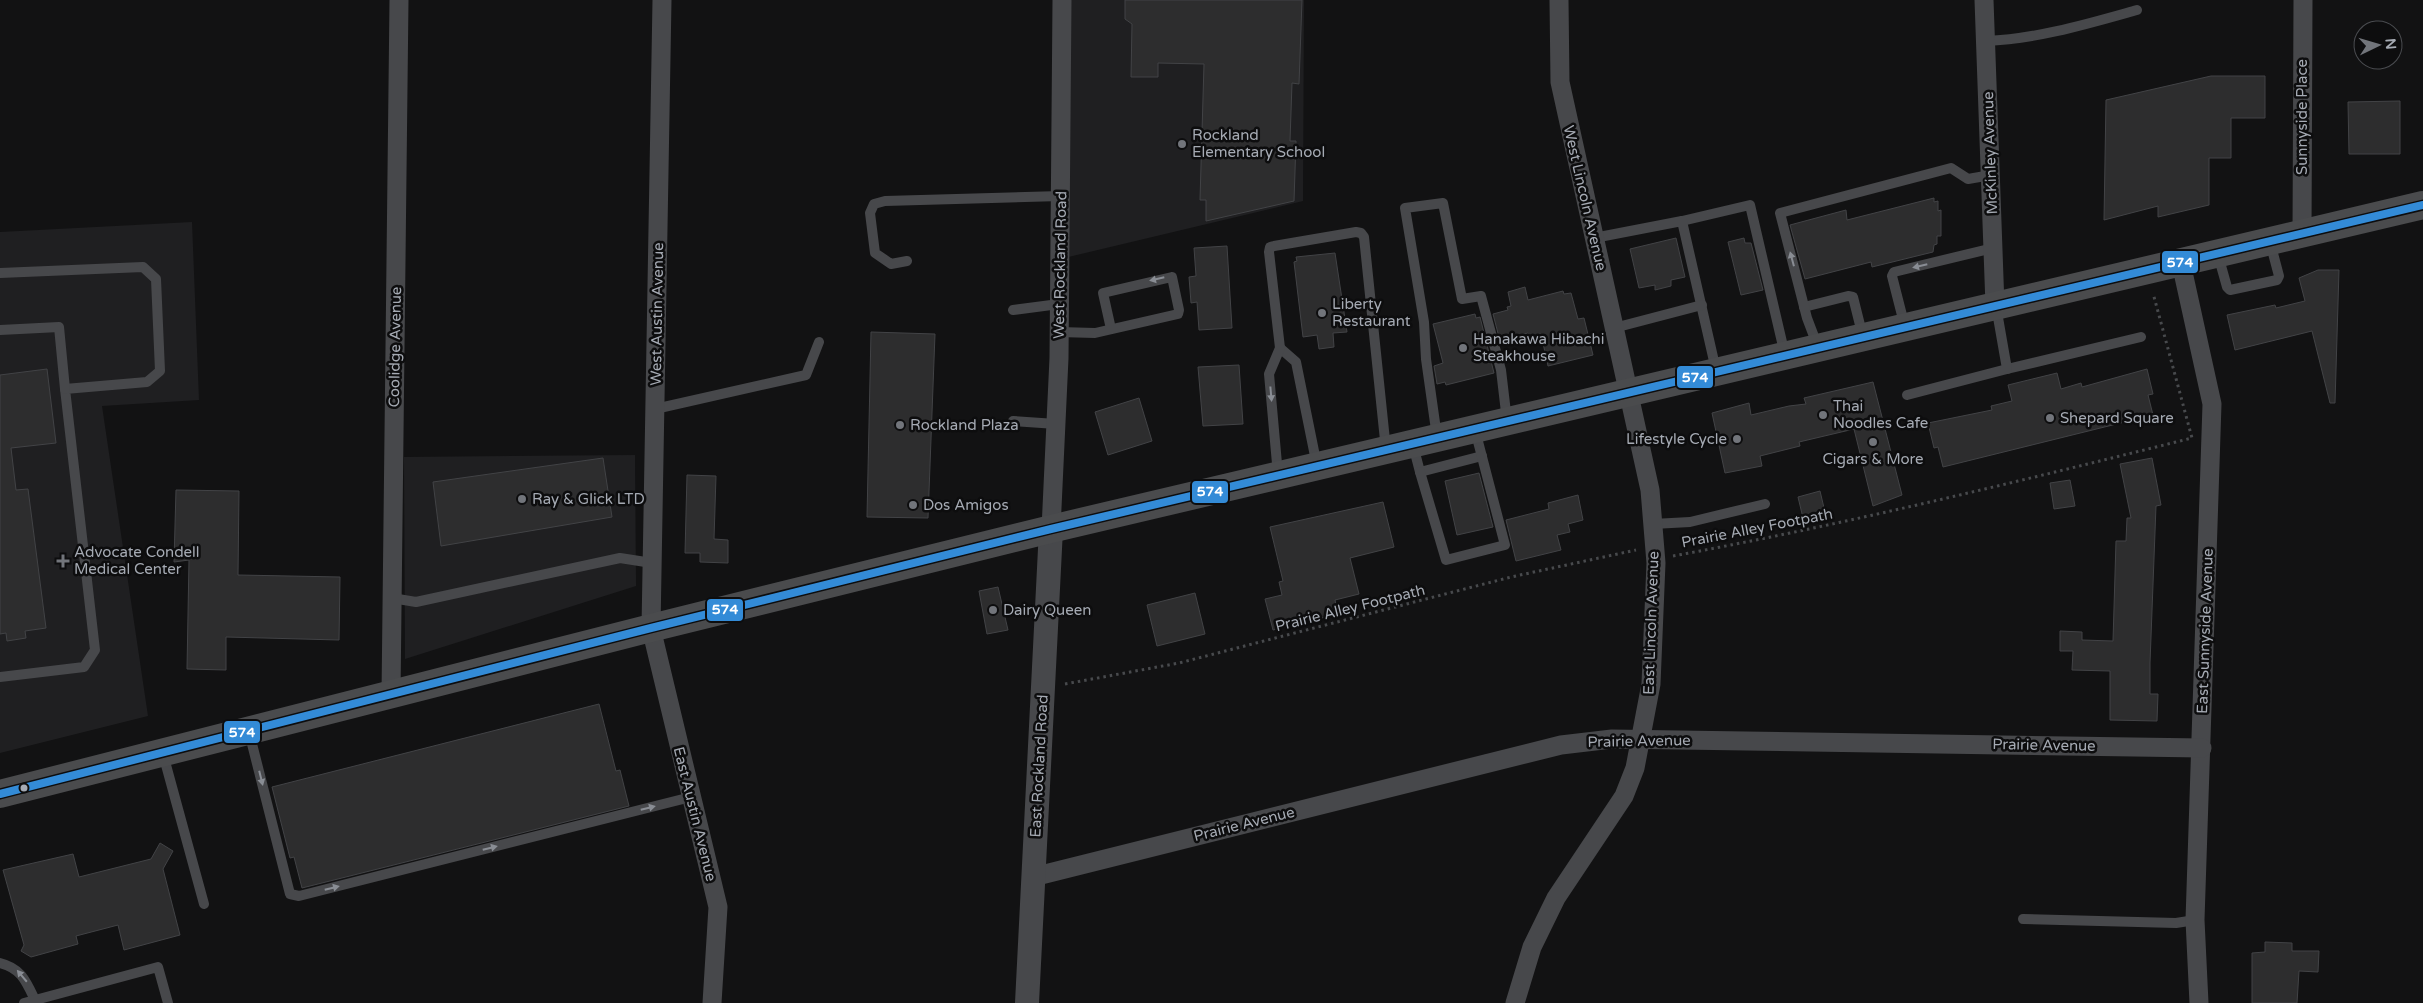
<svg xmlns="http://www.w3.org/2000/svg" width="2423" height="1003" font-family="'Varela Round',sans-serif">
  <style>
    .built { fill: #1f1f21 }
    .building { fill: #2d2d2e; stroke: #424346 }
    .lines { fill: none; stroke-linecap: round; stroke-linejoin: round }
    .path { stroke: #484a4d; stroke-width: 3; stroke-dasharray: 2.5 4; stroke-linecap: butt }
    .service { stroke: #47484b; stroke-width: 10 }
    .minor { stroke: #47484b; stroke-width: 19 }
    .tertiary { stroke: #47484b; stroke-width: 24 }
    .primary { stroke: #4a4b4d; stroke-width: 28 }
    .bus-1-casing { stroke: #0d0d0e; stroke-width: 11 }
    .bus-1 { stroke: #338bd7; stroke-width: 8 }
    .oneway { fill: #898d94 }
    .poi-dot { fill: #72757b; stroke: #0d0d0e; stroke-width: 2 }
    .bus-dot { fill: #a5aab3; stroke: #0d0d0e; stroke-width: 2 }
    .labels { text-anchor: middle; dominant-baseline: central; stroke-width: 5; stroke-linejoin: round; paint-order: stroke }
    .street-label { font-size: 15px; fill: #a5aab3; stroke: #0d0d0e }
    .poi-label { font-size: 15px; fill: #a5aab3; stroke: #0d0d0e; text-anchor: start }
    .line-badge { stroke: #0d0d0e; stroke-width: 2 }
    .badge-label { font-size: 14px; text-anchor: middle; font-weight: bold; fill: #fff }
  </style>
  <rect width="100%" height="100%" fill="#121213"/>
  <g class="built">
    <path d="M1062,0H1304L1303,201L1060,259Z"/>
    <path d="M192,222L199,400L102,406L148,716L0,753V232Z"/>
    <path d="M635,455L636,586L405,659L404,457Z"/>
  </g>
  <g class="building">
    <path d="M1125,0H1302L1299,84L1292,83L1290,141H1296L1294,201L1206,221V200H1200L1204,64L1158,63V77H1131L1132,24L1125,19Z"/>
    <path d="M2211,76H2265V118H2231V158H2209V205L2158,217V206L2104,220L2106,100Z"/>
    <path d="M2400,101V154H2349L2348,102Z"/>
    <path d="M1934,198V202L1938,201V211L1941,210V236H1937V244L1934,245L1933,252L1872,267L1871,262L1805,279L1790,225L1846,210L1847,220Z"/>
    <path d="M1676,238L1685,277L1671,280V286L1655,290V285L1639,288L1630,249Z"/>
    <path d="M1744,238L1745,243H1751L1763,290L1741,295L1728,242Z"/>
    <path d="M1227,246L1232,328L1199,330L1197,302L1191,303L1189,277L1196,276L1194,248Z"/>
    <path d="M1335,253L1347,332L1333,333L1334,347L1319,349L1317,335L1303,337L1294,262L1297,261L1296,257Z"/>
    <path d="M2318,270H2339L2335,403H2330L2312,331L2235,350L2227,315L2275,305L2276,308L2305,301L2299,278Z"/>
    <path d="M1525,287L1528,300L1563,291L1564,294L1571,293L1578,319L1584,318L1593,355L1548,366L1541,334L1530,337L1528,333L1500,341L1493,314L1508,310L1507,307L1511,306L1508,292Z"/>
    <path d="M1475,314L1476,318L1480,317L1494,373L1446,385L1445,382L1437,384L1434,366L1443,363L1433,324Z"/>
    <path d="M871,332L935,334L928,518L867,517Z"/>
    <path d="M1239,365L1243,424L1203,426L1198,367Z"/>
    <path d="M47,369L56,443L11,448L16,490L28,489L46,628L25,631L26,638L7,641L6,633L0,634V375Z"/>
    <path d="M2147,369L2153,394L2148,395L2153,415L1943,467L1938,447L1934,448L1928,423L1992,410L1991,406L2012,401L2008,385L2057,373L2061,389L2081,383L2082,387Z"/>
    <path d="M1873,382L1902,495L1873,506L1854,429L1799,442L1800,446L1760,456L1762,466L1725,473L1712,413L1749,403L1751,415L1789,406L1806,404L1804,398Z"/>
    <path d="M1139,398L1152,441L1108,455L1095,412Z"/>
    <path d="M603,458L612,517L441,546L433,482Z"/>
    <path d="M2152,458L2161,505L2156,506L2150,663V694H2158L2157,721L2110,720V671L2072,670L2073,651H2060V631L2082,632V640L2113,641L2116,541H2126L2127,518H2131L2120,464Z"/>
    <path d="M1479,473L1493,527L1457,535L1445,481Z"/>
    <path d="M687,475L716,476L714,539L728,540V563L700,562V553H685Z"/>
    <path d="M2070,480L2075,506L2054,509L2050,483Z"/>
    <path d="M176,490L239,491L238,575L340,577L339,640L226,637V670L187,669L189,560L174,562Z"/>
    <path d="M1820,491L1825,512L1803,518L1798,497Z"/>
    <path d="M1578,495L1583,520L1568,524L1570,532L1557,535L1561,550L1516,561L1506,520L1549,509L1548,503Z"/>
    <path d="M1383,502L1394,547L1350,558L1359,594L1335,600L1338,614L1273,630L1265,599L1282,595L1279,582L1283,581L1270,527Z"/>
    <path d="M998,587L1008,630L987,634L979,591Z"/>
    <path d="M1195,593L1205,634L1157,646L1147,605Z"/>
    <path d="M599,704L616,771L620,770L629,806L302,888L294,857L290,858L272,787Z"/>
    <path d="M160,843L173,851L163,869L180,935L124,950L118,925L76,936L78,944L31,957L21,951L24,945L3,870L73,854L79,877L151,859Z"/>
    <path d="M2265,942L2292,943V951H2319L2318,972L2299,971L2297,1003H2252V953L2265,952Z"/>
  </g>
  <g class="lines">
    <g class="path">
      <path d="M1673,556C1848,524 2020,481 2192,438L2153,293"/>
      <path d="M1065,684L1179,663L1511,577L1636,550"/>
    </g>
    <g class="service">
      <path d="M1986,41C2037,39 2087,24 2137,10"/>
      <path d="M1682,221L1750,205L1785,355"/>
      <path d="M1594,238L1682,221L1716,370"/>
      <path d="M2218,255L2227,287L2230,290L2277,280L2279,276L2270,242"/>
      <path d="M907,261L891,264L875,253L870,213L874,204L885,201L1061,196"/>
      <path d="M0,273L143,267L156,279L160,371L147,382L65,389L95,650L84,667L0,677"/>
      <path d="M1804,307L1848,296L1853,297L1863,337"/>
      <path d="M1013,310L1059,304"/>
      <path d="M1905,327L1892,276L1894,272L1993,248"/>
      <path d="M1614,328L1702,305"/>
      <path d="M0,330L59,327L65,389"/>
      <path d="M1059,332L1095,333L1178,314L1179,310L1172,277L1103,293L1111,329"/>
      <path d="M1818,347L1807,318L1780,213L1951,168L1968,179L1991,175"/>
      <path d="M1280,348L1296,362L1317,466"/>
      <path d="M2007,369L2141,337"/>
      <path d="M1907,395L2007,369L1996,306"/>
      <path d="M655,409L806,375L819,342"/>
      <path d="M1013,421L1056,424"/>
      <path d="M1437,437L1426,359L1424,322L1405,208L1443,203L1462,299L1481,296L1501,370L1507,421"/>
      <path d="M1413,445L1420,472L1482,456"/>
      <path d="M1420,472L1446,560L1505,545L1475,430"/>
      <path d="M1278,475L1269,374L1280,348L1269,252L1270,247L1274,246L1356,232L1361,233L1364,237L1386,450"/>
      <path d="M1653,524L1690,522L1765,504"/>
      <path d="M392,598L416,602L620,558L652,563"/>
      <path d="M249,732L290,894L299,896L691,797"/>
      <path d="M163,754L204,904"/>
      <path d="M2023,919L2176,923L2195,920"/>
      <path d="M0,963C21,968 26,981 35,1000"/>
      <path d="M24,1003L158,967L168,1003"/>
    </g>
    <g class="minor">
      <path d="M662,0L651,628L718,907L712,1003"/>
      <path d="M1984,0L1995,306"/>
      <path d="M2302,234L2303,0"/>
      <path d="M2181,263L2212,404L2195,920L2199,1003"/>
      <path d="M1051,529L1059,358L1062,0"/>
      <path d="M391,695L399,0"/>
      <path d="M1033,877L1561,745L1612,739L2202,748"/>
      <path d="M1515,1003L1532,947L1556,898L1624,796L1635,768L1651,684L1656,563L1650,490L1560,82L1559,0"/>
    </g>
    <path class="tertiary" d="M1027,1003L1051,529"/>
    <path class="primary" d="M0,794L651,628L1051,529L2423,205"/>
    <g class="bus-1-casing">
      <path id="bus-1" d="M0,794L651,628L1051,529L2423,205"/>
    </g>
    <use href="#bus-1" class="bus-1"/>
  </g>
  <defs><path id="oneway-solid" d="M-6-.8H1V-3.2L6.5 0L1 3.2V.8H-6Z" transform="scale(1.25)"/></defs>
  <g class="oneway">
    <use href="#oneway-solid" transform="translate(1792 259) rotate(-105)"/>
    <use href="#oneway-solid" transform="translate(1920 266) rotate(167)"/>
    <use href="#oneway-solid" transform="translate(1157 279) rotate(167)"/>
    <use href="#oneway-solid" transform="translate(1271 394) rotate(85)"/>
    <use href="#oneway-solid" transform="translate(261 778) rotate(76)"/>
    <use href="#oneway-solid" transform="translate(648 808) rotate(-14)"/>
    <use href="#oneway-solid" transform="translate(490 848) rotate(-14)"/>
    <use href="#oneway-solid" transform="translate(332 888) rotate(-14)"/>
    <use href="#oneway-solid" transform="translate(22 976) rotate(-130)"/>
  </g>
  <g class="poi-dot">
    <circle cx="1182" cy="144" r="5"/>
    <circle cx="1322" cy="313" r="5"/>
    <circle cx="1463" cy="348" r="5"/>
    <circle cx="1823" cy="415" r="5"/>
    <circle cx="2050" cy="418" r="5"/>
    <circle cx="900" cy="425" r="5"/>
    <circle cx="1737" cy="439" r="5"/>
    <circle cx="1873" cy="442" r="5"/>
    <circle cx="522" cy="499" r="5"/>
    <circle cx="913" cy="505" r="5"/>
    <path d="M60.5 553.5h5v5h5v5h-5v5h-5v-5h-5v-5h5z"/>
    <circle cx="993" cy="610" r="5"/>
  </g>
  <circle class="bus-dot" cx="24" cy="788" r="4.5"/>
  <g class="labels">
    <g class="street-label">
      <text transform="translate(2302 117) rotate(-90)">Sunnyside Place</text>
      <text transform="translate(1990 153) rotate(-92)">McKinley Avenue</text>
      <text transform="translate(1585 198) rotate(77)">West Lincoln Avenue</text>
      <text transform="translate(1060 265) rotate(-89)">West Rockland Road</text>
      <text transform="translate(657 314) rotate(-89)">West Austin Avenue</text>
      <text transform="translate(395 347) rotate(-89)">Coolidge Avenue</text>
      <text transform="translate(1757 528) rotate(-11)">Prairie Alley Footpath</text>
      <text transform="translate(1350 608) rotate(-14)">Prairie Alley Footpath</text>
      <text transform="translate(1651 623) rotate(-88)">East Lincoln Avenue</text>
      <text transform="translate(2205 631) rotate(-88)">East Sunnyside Avenue</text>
      <text transform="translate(1639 741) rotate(-1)">Prairie Avenue</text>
      <text transform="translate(2044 745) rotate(1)">Prairie Avenue</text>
      <text transform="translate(1039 766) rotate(-87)">East Rockland Road</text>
      <text transform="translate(695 814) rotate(76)">East Austin Avenue</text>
      <text transform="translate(1244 824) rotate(-14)">Prairie Avenue</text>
    </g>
    <g class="poi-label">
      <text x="1192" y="135">Rockland<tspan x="1192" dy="17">Elementary School</tspan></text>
      <text x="1332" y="304">Liberty<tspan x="1332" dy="17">Restaurant</tspan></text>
      <text x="1473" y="339">Hanakawa Hibachi<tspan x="1473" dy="17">Steakhouse</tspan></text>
      <text x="1833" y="406">Thai<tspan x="1833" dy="17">Noodles Cafe</tspan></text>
      <text x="2060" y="418">Shepard Square</text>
      <text x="910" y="425">Rockland Plaza</text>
      <text x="1727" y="439" text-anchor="end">Lifestyle Cycle</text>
      <text x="1873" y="459" text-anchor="middle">Cigars &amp; More</text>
      <text x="532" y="499">Ray &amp; Glick LTD</text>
      <text x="923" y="505">Dos Amigos</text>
      <text x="74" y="552">Advocate Condell<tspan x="74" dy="17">Medical Center</tspan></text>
      <text x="1003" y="610">Dairy Queen</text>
    </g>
  </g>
  <g class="line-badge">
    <rect x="2161" y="250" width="38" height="24" rx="5" fill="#338bd7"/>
    <rect x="1676" y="365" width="38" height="24" rx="5" fill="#338bd7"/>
    <rect x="1191" y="480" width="38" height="24" rx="5" fill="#338bd7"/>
    <rect x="706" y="598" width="38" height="24" rx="5" fill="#338bd7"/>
    <rect x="223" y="720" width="38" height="24" rx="5" fill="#338bd7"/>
  </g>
  <g class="badge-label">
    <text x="2180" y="267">574</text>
    <text x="1695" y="382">574</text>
    <text x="1210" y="496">574</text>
    <text x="725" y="614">574</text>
    <text x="242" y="737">574</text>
  </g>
  <g transform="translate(2378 45) rotate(85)"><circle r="24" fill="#0d0d0e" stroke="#4a4c50"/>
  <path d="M0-4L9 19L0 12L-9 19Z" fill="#72757b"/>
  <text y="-8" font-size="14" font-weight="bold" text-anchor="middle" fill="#a5aab3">N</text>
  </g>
</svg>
